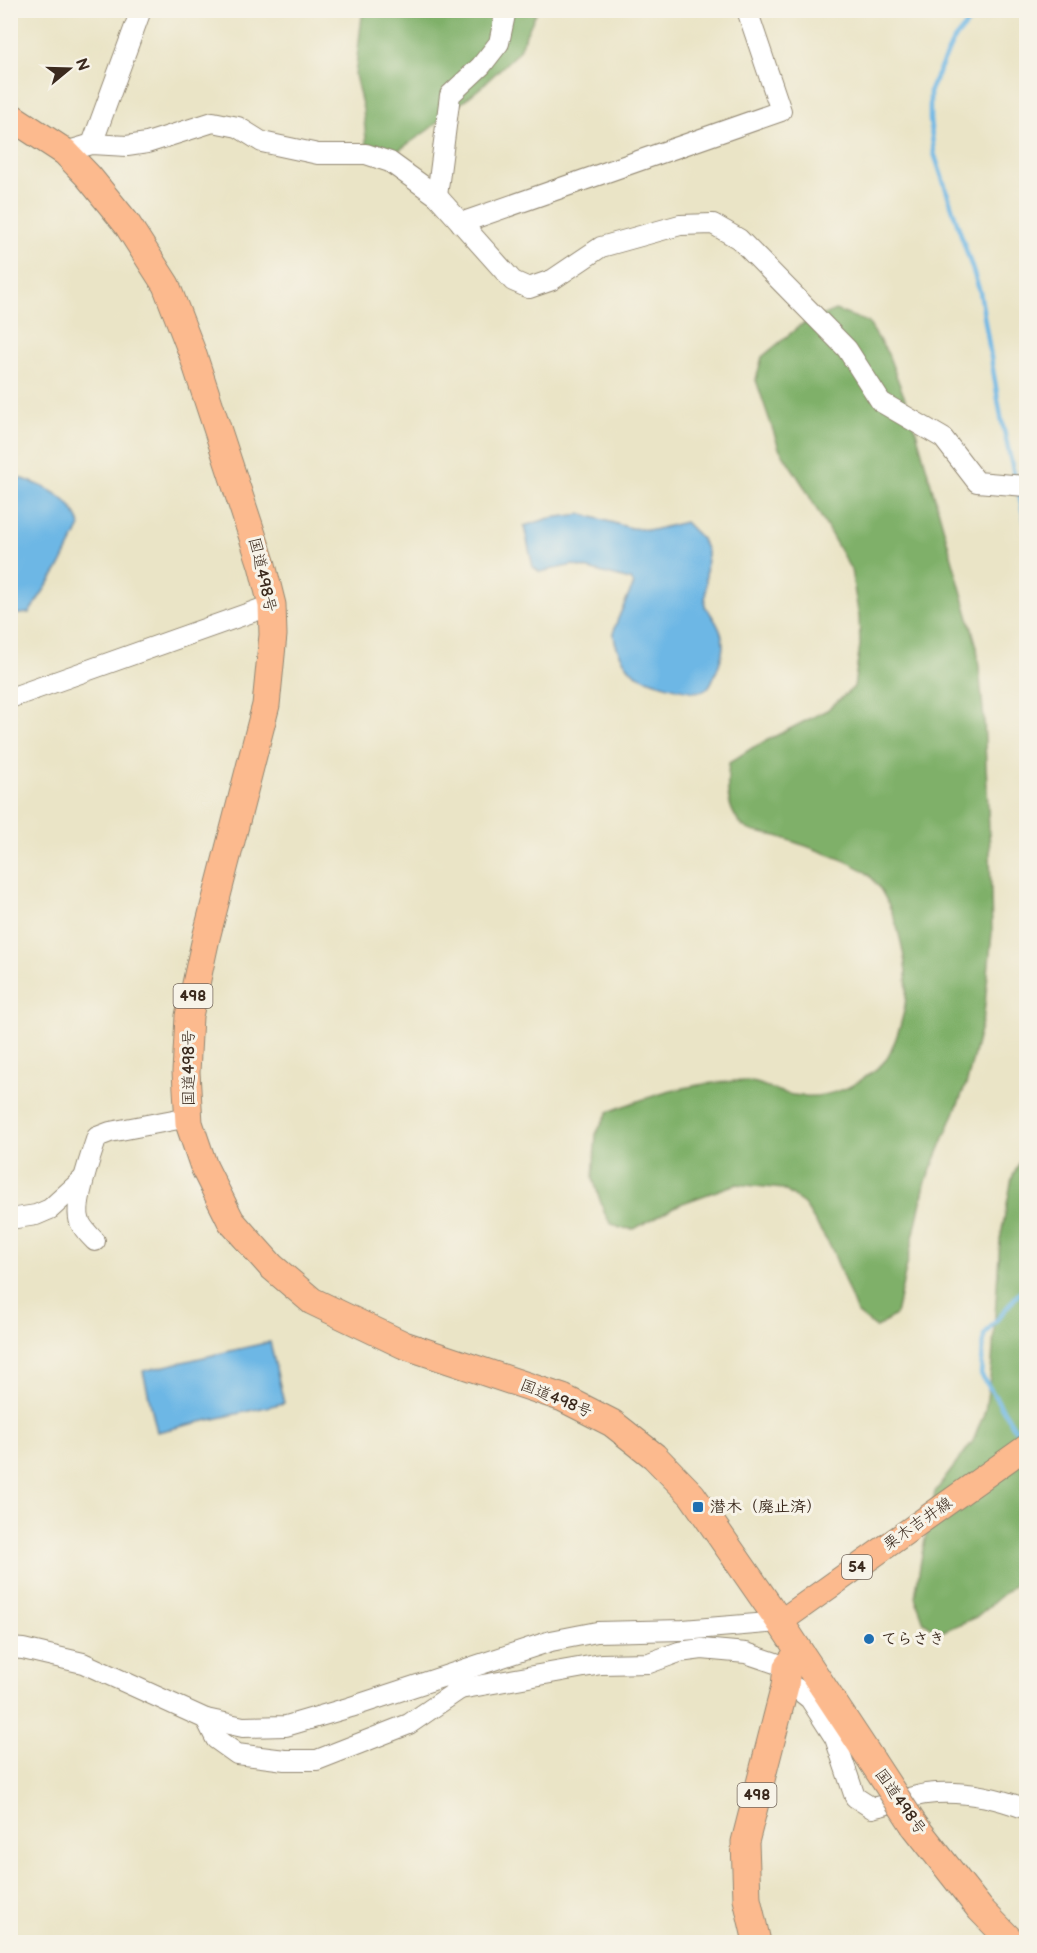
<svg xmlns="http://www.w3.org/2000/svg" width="1037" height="1953" font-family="'Balsamiq Sans','Klee One',sans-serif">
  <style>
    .forest { fill: #7fb069; stroke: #5d6d44; stroke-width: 1.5 }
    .water { fill: #6db7e5; stroke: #547082; stroke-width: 1.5 }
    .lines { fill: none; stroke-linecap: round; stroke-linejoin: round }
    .stream { stroke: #6db7e5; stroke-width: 4.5 }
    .minor-casing { stroke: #928772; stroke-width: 22 }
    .major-casing { stroke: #928772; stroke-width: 26 }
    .highway-casing { stroke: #928772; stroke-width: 29 }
    .minor { stroke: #fff; stroke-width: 20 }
    .major { stroke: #fcba8e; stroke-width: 24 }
    .highway { stroke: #fcba8e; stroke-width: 27 }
    .highway-bridge-casing { stroke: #928772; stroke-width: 29; stroke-linecap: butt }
    .highway-bridge { stroke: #fcba8e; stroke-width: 27 }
    .poi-dot { fill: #1f6fb2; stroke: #f7f3e8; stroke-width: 2 }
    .labels { text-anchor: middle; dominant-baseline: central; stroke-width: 6; stroke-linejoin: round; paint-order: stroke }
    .shield { fill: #f7f3e8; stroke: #73665b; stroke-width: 1.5 }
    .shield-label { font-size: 15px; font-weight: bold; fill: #3b2a1e }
    .street-label { font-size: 16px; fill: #3b2a1e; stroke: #f7f3e8 }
    .poi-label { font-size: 16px; font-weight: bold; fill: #3b2a1e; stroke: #f7f3e8; text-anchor: start }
  </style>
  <rect width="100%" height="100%" fill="#f7f3e8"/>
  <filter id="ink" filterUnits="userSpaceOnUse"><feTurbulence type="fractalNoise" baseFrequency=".0167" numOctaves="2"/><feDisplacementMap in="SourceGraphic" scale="12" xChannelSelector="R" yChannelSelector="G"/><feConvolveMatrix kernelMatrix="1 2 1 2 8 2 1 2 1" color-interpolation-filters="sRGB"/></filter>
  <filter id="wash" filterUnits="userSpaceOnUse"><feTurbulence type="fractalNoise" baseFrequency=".008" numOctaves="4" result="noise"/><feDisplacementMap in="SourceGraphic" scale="24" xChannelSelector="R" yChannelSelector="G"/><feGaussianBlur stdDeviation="1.35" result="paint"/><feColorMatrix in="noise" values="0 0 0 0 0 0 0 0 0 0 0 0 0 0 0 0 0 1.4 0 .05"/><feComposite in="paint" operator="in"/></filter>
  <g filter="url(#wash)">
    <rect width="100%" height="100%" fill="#eae4c6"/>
    <g class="forest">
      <path d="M366,11H537L518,52L480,88L428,130L392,155L367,149L363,109L355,75L362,16Z"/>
      <path d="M835,310L868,322L888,354L913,420L977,647L984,720L990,852L992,933L984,1014L967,1082L925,1184L896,1314L876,1328L857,1313L832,1249L804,1204L783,1189L736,1184L680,1204L634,1229L620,1228L610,1223L604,1212L593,1179L596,1134L608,1112C649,1096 690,1083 735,1081C755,1080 761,1085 778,1091C809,1102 843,1095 868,1075C876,1069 886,1063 890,1053C910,1008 911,978 898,930C892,910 884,890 869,875C857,863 819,851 803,845C794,842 786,839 777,836C765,833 749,834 740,823C725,806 727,783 729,763L752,748L827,710L854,687L860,645L859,617L851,570L803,485L779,448L756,380L762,357L801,325Z"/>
      <path d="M1026,1149V1575L976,1617L939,1633L924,1622L915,1597L922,1554L935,1492L973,1441L985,1411L992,1363L1000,1240L1012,1178Z"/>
    </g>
    <g class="water">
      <path d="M11,475C37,483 73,495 80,526L60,566L29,613L11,615Z"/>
      <path d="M582,514L631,528L653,530L685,522L702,539L707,552L705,606C726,633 728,646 714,677C711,683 709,689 703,691C694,695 640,679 633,672C624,663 613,645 614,631C616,620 629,595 634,584L630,580L573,565L540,572L533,567L524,526L550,518Z"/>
      <path d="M270,1342L284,1403L157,1432L143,1371Z"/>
    </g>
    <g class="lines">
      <g class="stream">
        <path d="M979,10L953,41L930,90V120L934,153L980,292L1001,417L1015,479"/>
        <path d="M1018,490L1026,525"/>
        <path d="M1022,1440L981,1374L984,1335L1026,1285"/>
      </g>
    </g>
  </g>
  <g filter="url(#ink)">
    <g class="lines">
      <g class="minor-casing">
        <g id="minor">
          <path d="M92,144L141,10"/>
          <path d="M65,152L92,144L127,146L147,143L213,122L238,127L262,142L318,154H366L390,162L437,196L513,281L529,288L552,280L601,247L680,225L713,224L739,239L847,349L881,402L943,438L977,482L1026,486"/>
          <path d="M437,196L450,95L481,66L499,43L506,10"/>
          <path d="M461,223L781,111L747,10"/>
          <path d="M10,698L272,605"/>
          <path d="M10,1219L36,1215L50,1209L83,1179"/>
          <path d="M95,1241C89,1235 83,1229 80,1222C73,1205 91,1155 97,1137L110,1132L189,1117"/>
          <path d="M10,1648L23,1649L83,1663L206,1719L243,1727L286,1726L351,1707L551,1641L597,1632L683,1630L780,1622"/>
          <path d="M449,1675L460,1689L601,1664L649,1663L679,1652L702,1649L746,1653L787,1667"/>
          <path d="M785,1686L796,1688L810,1699L835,1738L855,1797L872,1808C890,1804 908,1797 926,1794C960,1790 995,1797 1026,1809"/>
          <path d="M206,1719L216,1739L237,1754L285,1760H317L409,1724L460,1689"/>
        </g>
      </g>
      <g class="major-casing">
        <path id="major" d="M780,1622L1026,1447"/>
      </g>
      <g class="highway-casing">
        <g id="highway">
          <path d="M10,116L65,152L88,176L127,224L166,285L192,352L262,565L272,605L273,635L266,705L206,938L189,1016L186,1072L189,1123L204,1167L231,1221L271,1266L312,1301L404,1345L563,1398L612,1423L654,1456L692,1495L780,1622L872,1761"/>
          <path d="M914,1825L980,1909L1012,1942"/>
          <path d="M757,1942L747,1899L745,1842L785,1686L787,1667L799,1652"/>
        </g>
      </g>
      <use href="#minor" class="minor"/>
      <use href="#major" class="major"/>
      <use href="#highway" class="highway"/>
      <g class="highway-bridge-casing">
        <path id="highway-bridge" d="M872,1761L914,1825"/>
      </g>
      <use href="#highway-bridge" class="highway-bridge"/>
    </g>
  </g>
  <g class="poi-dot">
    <rect x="692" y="1501" width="12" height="12" rx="3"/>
    <circle cx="869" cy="1639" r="6"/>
  </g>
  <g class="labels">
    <g class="shield">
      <rect x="173.5" y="984" width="39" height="24" rx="4.5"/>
      <rect x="842" y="1555" width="30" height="24" rx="4.5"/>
      <rect x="737.5" y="1783" width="39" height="24" rx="4.5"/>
    </g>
    <g class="shield-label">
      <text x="193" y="996">498</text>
      <text x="857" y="1567">54</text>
      <text x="757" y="1795">498</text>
    </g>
    <g class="street-label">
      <text transform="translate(262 575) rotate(77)">国道498号</text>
      <text transform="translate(189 1068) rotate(-90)">国道498号</text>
      <text transform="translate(556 1399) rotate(22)">国道498号</text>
      <text transform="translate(918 1524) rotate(-35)">栗木吉井線</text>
      <text transform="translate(900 1802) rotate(55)">国道498号</text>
    </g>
    <g class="poi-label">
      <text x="710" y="1507">潜木（廃止済）</text>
      <text x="881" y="1639">てらさき</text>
    </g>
  </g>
  <rect width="1037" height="1953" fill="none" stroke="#f7f3e8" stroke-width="36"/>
  <g transform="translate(69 69) rotate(71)" stroke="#f7f3e8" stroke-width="4.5" paint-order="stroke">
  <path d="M0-4.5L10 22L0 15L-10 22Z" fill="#3b2a1e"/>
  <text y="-9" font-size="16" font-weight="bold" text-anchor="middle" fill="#3b2a1e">N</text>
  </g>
</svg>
